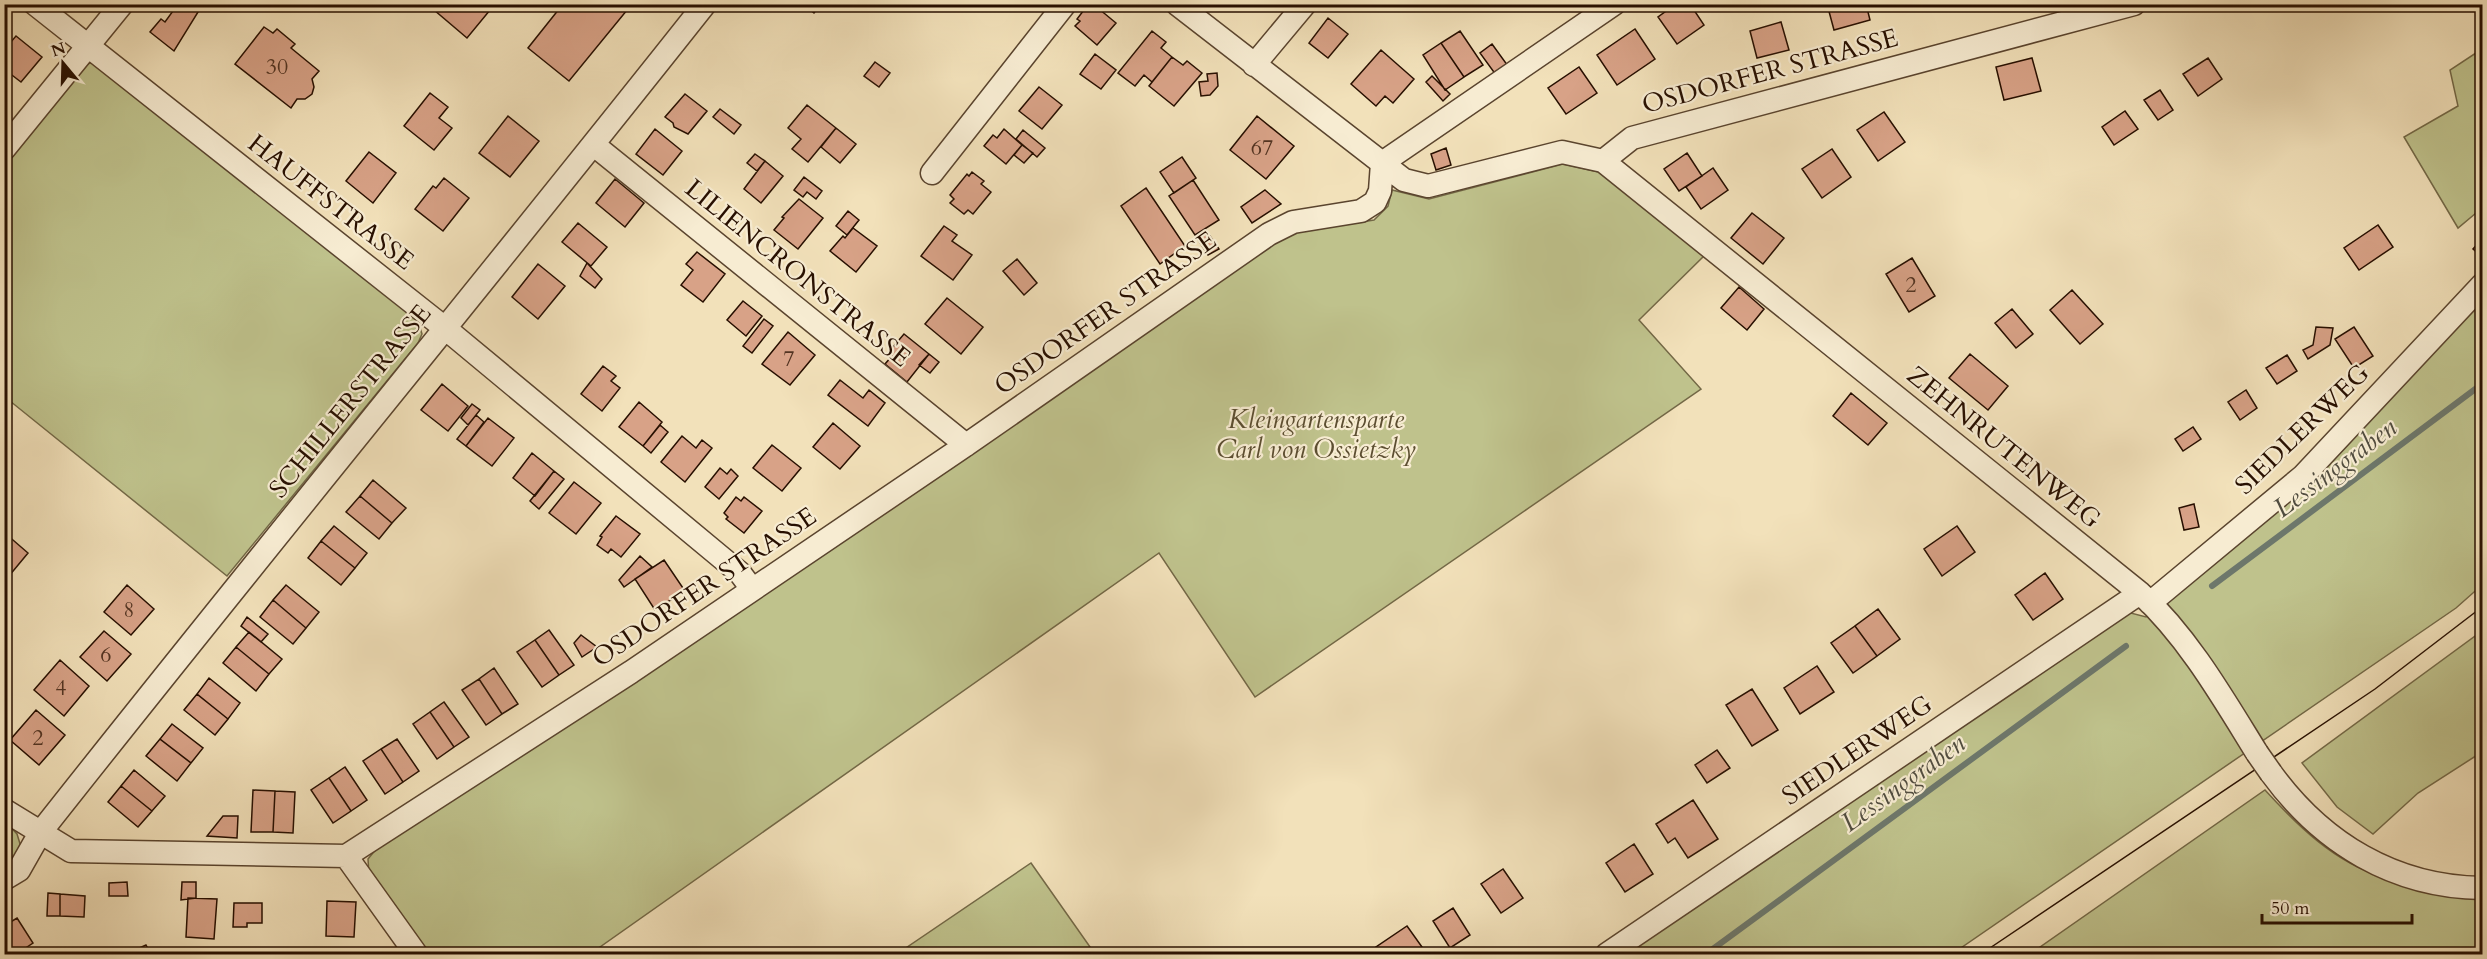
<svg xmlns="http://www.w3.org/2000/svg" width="2487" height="959" viewBox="0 0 2487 959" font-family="Cardo,serif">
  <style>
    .green { fill: #bfc28c; stroke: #736846; stroke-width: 1.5 }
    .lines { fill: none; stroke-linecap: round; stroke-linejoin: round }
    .stream { stroke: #6d776b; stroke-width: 6 }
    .building { fill: #d8a287; stroke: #270f00; stroke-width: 1.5 }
    .minor-casing { stroke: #5a442e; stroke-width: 25 }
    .minor { stroke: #f7ecd2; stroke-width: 22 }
    .tram { stroke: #270f00; stroke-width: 1.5 }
    .minor-bridge-casing { stroke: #5a442e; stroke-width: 25; stroke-linecap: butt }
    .minor-bridge { stroke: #f7ecd2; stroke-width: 22 }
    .labels { text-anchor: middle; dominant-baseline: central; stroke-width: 4.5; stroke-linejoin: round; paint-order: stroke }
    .number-label { font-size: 22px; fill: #533422 }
    .street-label { font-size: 26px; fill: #270f00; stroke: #f7ecd2 }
    .park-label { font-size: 26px; font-style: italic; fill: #5c4e31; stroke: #f7ecd2 }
    .water-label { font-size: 27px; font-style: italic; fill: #504c3f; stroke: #f7ecd2 }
  </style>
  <rect width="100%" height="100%" fill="#f2e1ba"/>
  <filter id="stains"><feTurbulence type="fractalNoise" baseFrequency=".00333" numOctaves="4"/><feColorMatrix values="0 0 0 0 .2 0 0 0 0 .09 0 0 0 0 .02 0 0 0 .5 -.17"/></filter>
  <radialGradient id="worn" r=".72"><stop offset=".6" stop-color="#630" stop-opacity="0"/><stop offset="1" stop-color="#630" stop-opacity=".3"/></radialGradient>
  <path class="green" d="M2482 49V208L2458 228 2404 137 2458 106 2450 70Z
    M94 62 100 65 418 321 422 334 418 343 227 576 5 397 4 167 87 64Z
    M1563 164 1599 172 1706 254 1639 320 1701 389 1255 697 1159 553 590 954H426L369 874 368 859 377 848 1277 242 1297 232 1374 220 1388 206 1392 190 1429 199Z
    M2482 293V585L2456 608 1952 954H1622L2127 612 2146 617 2176 592Z
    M2482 631V752L2418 793 2373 834 2337 807 2302 763Z
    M2265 790C2297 825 2335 863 2383 877 2415 886 2450 891 2482 898V954H2030Z
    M5 821 17 834 21 847 5 874Z
    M1031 863 1095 954H897Z"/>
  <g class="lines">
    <path class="stream" d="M2212 586 2482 384
      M1706 954 2126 646"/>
  </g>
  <path class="building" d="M178 4H203L174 51 150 32 161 19 165 22Z
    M427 4H495L467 38Z
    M563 4H632L569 81 528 48Z
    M803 4H821L814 13Z
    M1093 4 1116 23 1097 45 1075 26 1080 21 1077 19 1087 6 1090 9Z
    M1676 4H1690L1704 25 1677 44 1658 17Z
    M1827 4H1866L1870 20 1834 30Z
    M1328 18 1348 34 1328 58 1309 43Z
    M1781 22 1789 50 1757 58 1750 31Z
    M264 27 273 33 277 29 295 44 291 48 319 71 312 79 314 87 312 94 305 99H297L291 108 235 64Z
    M1635 29 1655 59 1617 85 1597 55Z
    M1152 31 1166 42 1161 48 1172 57 1152 82 1144 75 1135 86 1118 73Z
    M1460 31 1483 65 1464 77 1441 43Z
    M16 36 42 57 21 82 4 69V50Z
    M1441 43 1464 77 1445 90 1423 55Z
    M1492 44 1508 66 1496 75 1480 53Z
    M1381 50 1414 79 1393 103 1385 96 1376 106 1351 84Z
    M1095 54 1116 70 1101 89 1080 74Z
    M1172 57 1183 65 1187 61 1202 73 1174 106 1149 86Z
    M2032 58 2041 91 2004 100 1996 67Z
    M2208 58 2222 79 2198 96 2183 74Z
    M875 62 890 73 879 87 864 76Z
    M1579 67 1597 93 1566 114 1548 88Z
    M1217 73 1218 86 1210 95 1201 96 1199 82 1208 81 1207 74Z
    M1432 76 1450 94 1443 101 1426 82Z
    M1039 87 1062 105 1042 129 1019 111Z
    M2160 90 2173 110 2158 120 2144 100Z
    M430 93 448 107 439 118 452 128 434 150 404 126Z
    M685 94 707 111 688 134 674 127 673 123 665 117Z
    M807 105 836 128 808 162 792 149 801 139 788 128Z
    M720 109 741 125 734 134 713 117Z
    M2125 111 2138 129 2114 145 2102 127Z
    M1884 112 1905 142 1878 161 1857 130Z
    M508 116 539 141 510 177 479 153Z
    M1257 116 1294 146 1266 179 1230 150Z
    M836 128 856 144 840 163 821 147Z
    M655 129 682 151 663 175 636 154Z
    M1004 129 1022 145 1006 164 984 146 993 135 997 138Z
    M1023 130 1045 148 1037 157 1016 139Z
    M1022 145 1033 153 1024 163 1014 155Z
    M1446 148 1451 165 1436 170 1431 154Z
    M1832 149 1851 177 1822 198 1802 169Z
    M369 152 396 173 373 203 346 181Z
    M1687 153 1702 176 1679 191 1664 169Z
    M755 154 765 161 757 171 747 163Z
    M1182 157 1196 178 1174 193 1160 172Z
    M765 161 783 176 761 203 744 189Z
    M1713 168 1728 190 1701 209 1686 187Z
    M972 172 984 181 981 184 991 192 973 214 968 210 964 214 950 203 954 199 950 195 967 174 969 176Z
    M804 177 822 191 816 199 807 192 803 197 794 190Z
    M444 178 469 198 443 231 415 209 433 186 436 188Z
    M615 179 644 203 625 227 596 203Z
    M1193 180 1219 220 1195 235 1169 196Z
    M1146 188 1185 246 1160 264 1121 206Z
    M1265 190 1281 204 1252 223 1241 207Z
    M799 199 823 218 798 249 774 230 784 218 782 217Z
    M848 211 859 220 847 235 836 226Z
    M1752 213 1784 238 1763 264 1731 238Z
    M578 223 607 247 591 266 562 242Z
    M2378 225 2393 247 2359 270 2344 248Z
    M944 226 957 235 952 241 972 255 953 280 921 256Z
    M853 228 877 246 856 272 830 251 843 236 845 238Z
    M1205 229 1219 249 1208 255 1195 235Z
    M2482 239V257L2473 249Z
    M697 252 725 274 703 302 681 285 693 270 686 264Z
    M1912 258 1935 296 1909 312 1886 274Z
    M1017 259 1037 283 1024 295 1003 271Z
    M587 263 602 279 595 288 580 276Z
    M538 264 565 286 538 319 512 297Z
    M1739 287 1764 309 1747 330 1721 308Z
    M2072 290 2103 324 2080 344 2050 310Z
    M947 298 983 327 961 354 925 324Z
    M743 301 762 316 746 336 727 320Z
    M2012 309 2033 334 2016 348 1995 323Z
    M764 319 773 326 752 353 743 346Z
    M2316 327 2333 328 2330 345 2308 359 2303 350 2313 345Z
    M2354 327 2373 356 2354 368 2335 339Z
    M788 332 815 355 790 385 762 364Z
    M904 334 929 354 907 382 885 364 892 356 888 353Z
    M929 354 939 362 930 373 919 365Z
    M1970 354 2008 386 1988 410 1949 378Z
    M2287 355 2297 371 2277 384 2266 368Z
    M603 366 616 376 611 381 620 388 602 411 581 394Z
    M840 380 863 398 869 390 885 403 868 426 828 395Z
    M442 384 468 406 448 431 421 410Z
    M2246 390 2257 408 2240 420 2228 402Z
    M1851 393 1887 423 1868 445 1833 416Z
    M639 402 662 422 643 446 619 427Z
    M472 404 480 410 468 425 461 418Z
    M476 415 484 422 466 446 457 439Z
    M488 418 514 438 492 466 466 446Z
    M833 423 860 446 840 469 813 447Z
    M660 425 668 432 651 453 643 446Z
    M2193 427 2201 439 2183 451 2175 439Z
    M682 436 696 448 702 440 712 448 685 482 661 462Z
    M772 445 801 468 782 491 753 468Z
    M532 453 554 471 535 496 513 478Z
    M720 468 727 474 731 469 738 476 719 499 705 487Z
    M554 471 564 479 539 509 530 501Z
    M373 480 406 508 392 523 360 496Z
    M574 482 601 503 576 534 549 513Z
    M360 496 392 523 379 539 346 512Z
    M736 497 741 501 744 497 762 511 744 533 726 519 728 517 724 513Z
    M2194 504 2199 527 2184 530 2179 508Z
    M616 516 640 534 621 557 611 549 608 553 597 545 602 537 600 536Z
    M334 526 367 553 355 568 321 541Z
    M1957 526 1975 552 1942 576 1924 549Z
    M6 534 28 553 9 576 4 572Z
    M321 541 355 568 341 585 308 558Z
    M640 556 652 567 624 587 619 580Z
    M664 560 685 591 655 610 635 579Z
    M2045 573 2063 599 2033 620 2015 595Z
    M127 585 154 609 131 635 104 612Z
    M286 585 319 612 306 628 273 600Z
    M273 600 306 628 293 644 260 617Z
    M1878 609 1900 639 1877 656 1855 626Z
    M247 617 268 634 261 642 241 626Z
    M1855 626 1877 656 1853 673 1831 643Z
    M549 630 574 665 559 675 535 640Z
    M104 631 131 654 107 681 80 657Z
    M249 632 282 659 269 674 236 647Z
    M581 635 597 647 582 657 574 643Z
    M535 640 559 675 542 687 517 652Z
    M236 647 269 674 256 691 223 663Z
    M60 660 89 686 64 716 34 690Z
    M1817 666 1834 692 1800 714 1784 688Z
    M494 668 518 704 502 714 479 679Z
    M209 678 240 703 228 719 197 694Z
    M479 679 502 714 486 725 462 690Z
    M1752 689 1778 730 1752 746 1726 705Z
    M197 694 228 719 215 735 184 710Z
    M444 702 469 737 454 747 430 712Z
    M36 710 65 735 39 765 10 740Z
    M430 712 454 747 437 759 413 724Z
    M172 724 203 748 191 763 160 739Z
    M160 739 191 763 177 781 146 756Z
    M397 739 419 771 403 782 381 749Z
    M381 749 403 782 385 794 363 761Z
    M1717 750 1730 768 1707 783 1695 765Z
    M345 767 367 800 351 811 329 778Z
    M134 770 165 796 152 811 121 786Z
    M329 778 351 811 333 823 311 790Z
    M121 786 152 811 138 827 108 802Z
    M253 790 275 791 273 832H251Z
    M275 791 295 792 293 833 273 832Z
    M1693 800 1718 839 1688 858 1675 838 1668 843 1656 824Z
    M223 816H238L237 838 207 836Z
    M1634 844 1653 874 1625 892 1606 863Z
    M1503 869 1523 898 1501 913 1481 884Z
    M127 882 128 896H109V883Z
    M182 882H196V898L181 900Z
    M48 893 60 894V916H47Z
    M60 894 85 896 84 917 60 916Z
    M188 898 217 899 214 939 186 937Z
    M327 901 356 902 354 937 326 936Z
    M234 903H262V923H247V927H233Z
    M1453 908 1470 935 1450 948 1433 921Z
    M17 918 33 943 18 953 19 954H4V926Z
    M1407 926 1427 954H1381L1376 947Z
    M146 945 151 954H126Z
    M97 948 100 954 111 948 114 954H86Z"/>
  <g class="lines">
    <defs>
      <path id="minor" d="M35 4 446 329 740 573 752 589
        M1177 4 1404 180 1428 186 1562 152 1603 161 2140 593C2188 637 2223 698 2257 753
        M1254 65 1305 4
        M594 145 966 445
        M4 149 122 4
        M1603 161 1632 138 2134 4
        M1382 163 1614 4
        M932 173 1065 4
        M2150 603 2303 476 2482 285
        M2271 773C2322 843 2394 887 2482 888
        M4 810 71 851 346 856 631 672 966 445 1269 234 1293 222 1361 211 1375 202 1380 191 1382 163
        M346 856 416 954
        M4 879 19 870 40 833C259 555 485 282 705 4
        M1607 954 2140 593"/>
    </defs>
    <use href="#minor" class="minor-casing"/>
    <use href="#minor" class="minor"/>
    <path class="tram" d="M1981 954 2375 689 2482 607"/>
    <defs>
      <path id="minor-bridge" d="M2257 753 2271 773"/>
    </defs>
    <use href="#minor-bridge" class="minor-bridge-casing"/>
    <use href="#minor-bridge" class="minor-bridge"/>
  </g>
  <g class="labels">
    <g class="number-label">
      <text x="277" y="67">30</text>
      <text x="1262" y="148">67</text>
      <text x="1911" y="285">2</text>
      <text x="789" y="359">7</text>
      <text x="129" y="610">8</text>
      <text x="106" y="655">6</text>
      <text x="61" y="688">4</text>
      <text x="38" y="738">2</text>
    </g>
    <g class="street-label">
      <text transform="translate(1770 71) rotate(-15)">OSDORFER STRASSE</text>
      <text transform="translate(331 202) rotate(38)">HAUFFSTRASSE</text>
      <text transform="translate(798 273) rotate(39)">LILIENCRONSTRASSE</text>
      <text transform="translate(1105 313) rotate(-35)">OSDORFER STRASSE</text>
      <text transform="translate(350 401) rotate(-51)">SCHILLERSTRASSE</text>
      <text transform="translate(2302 429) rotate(-44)">SIEDLERWEG</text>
      <text transform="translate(2004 447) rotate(39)">ZEHNRUTENWEG</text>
      <text transform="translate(704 587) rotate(-34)">OSDORFER STRASSE</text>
      <text transform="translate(1857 750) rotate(-34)">SIEDLERWEG</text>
    </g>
    <g class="park-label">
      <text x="1316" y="419">Kleingartensparte<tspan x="1316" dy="30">Carl von Ossietzky</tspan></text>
    </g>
    <g class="water-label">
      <text transform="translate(2335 468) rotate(-37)">Lessinggraben</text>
      <text transform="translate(1903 783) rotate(-36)">Lessinggraben</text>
    </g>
  </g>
  <rect width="2487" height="959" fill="none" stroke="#f2e1ba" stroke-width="24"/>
  <rect x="6" y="6" width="2475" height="947" fill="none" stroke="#270f00" stroke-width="3"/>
  <rect x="12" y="12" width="2463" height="935" fill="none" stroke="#270f00" stroke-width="1.5"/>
  <g transform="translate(63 63) rotate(341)" stroke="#f7ecd2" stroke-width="4.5" paint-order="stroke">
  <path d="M0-4.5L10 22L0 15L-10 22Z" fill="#270f00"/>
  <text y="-9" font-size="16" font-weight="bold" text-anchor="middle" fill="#270f00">N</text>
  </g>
  <path d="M2262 914v9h150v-9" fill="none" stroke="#270f00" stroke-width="3"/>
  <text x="2271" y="914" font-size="18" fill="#270f00" stroke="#f7ecd2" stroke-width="4.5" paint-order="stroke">50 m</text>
  <rect width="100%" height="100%" filter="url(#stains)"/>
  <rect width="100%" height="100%" fill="url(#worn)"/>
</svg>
